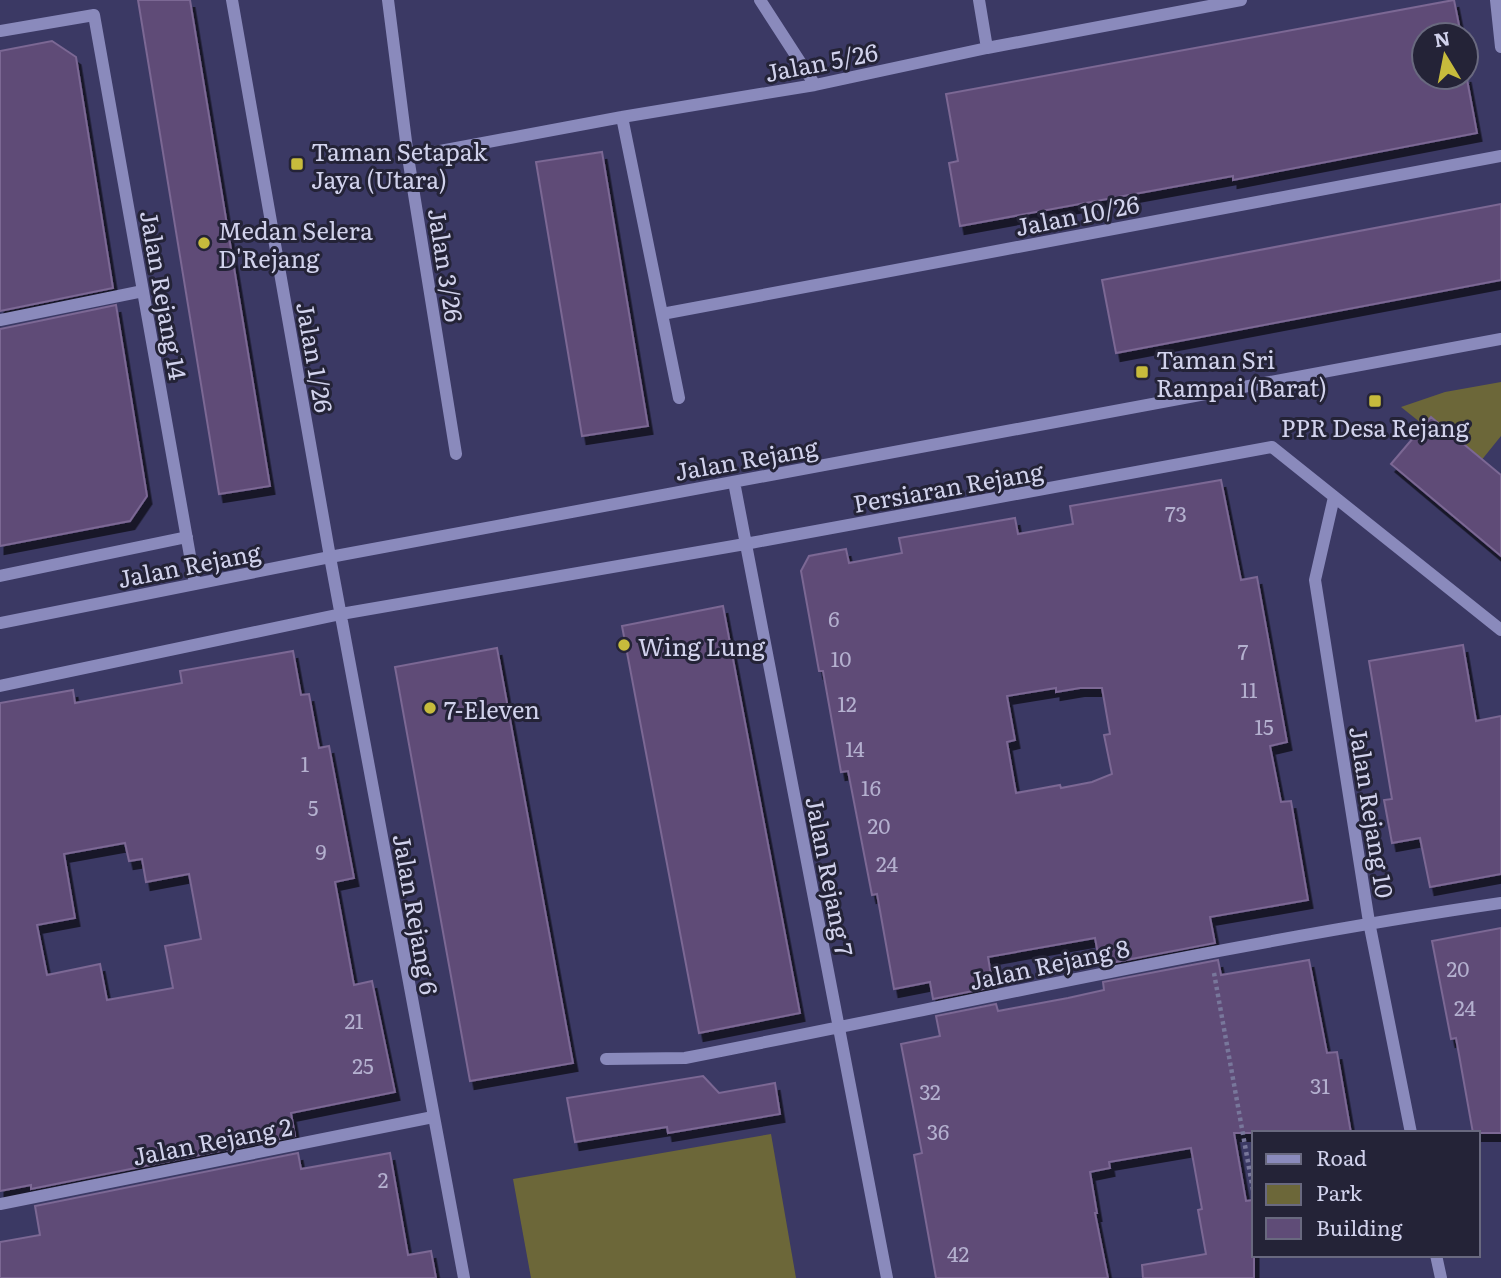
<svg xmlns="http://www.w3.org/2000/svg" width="1501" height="1278" viewBox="0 0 1501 1278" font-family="Literata,serif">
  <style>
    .green { fill: #6c6739 }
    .building { fill: #5f4c77; stroke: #7b6794; stroke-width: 2; fill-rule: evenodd; filter: url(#shadow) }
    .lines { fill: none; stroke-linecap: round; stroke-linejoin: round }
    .path { stroke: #78779b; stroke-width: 4.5; stroke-dasharray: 3.5 3.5; stroke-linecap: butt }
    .minor { stroke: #8a8abc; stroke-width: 12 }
    .poi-dot { fill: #c7bb3c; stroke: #242337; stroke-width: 2.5 }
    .labels { text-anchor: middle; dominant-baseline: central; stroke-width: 6; stroke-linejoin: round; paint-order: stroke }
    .number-label { font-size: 21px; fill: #b4b0cf }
    .street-label { font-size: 24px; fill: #d1d2ec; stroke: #242337 }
    .poi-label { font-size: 24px; fill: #d1d2ec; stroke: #242337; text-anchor: start }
  </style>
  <defs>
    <filter id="shadow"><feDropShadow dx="4.5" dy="8" stdDeviation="0" flood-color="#0009"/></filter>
  </defs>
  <rect width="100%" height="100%" fill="#3b3964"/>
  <path class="green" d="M1501 382V436L1476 467 1401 407 1445 392Z
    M771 1134 796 1278H531L513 1179Z"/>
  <path class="building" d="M138 0H190L270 486 219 494Z
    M1454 0 1461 35H1424V77H1466V74L1477 133 1233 180V176L960 226 949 163 958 161 946 94Z
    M52 41 76 57 113 288 0 311V51Z
    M602 152 648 426 582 436 536 162Z
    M1501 204V280L1116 353 1102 280Z
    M116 305 147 496 130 521 0 546V329Z
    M1431 417 1501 475V556L1391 464Z
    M1221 480 1241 580 1257 577 1287 742 1270 746 1281 802 1291 801 1308 900 1210 917 1215 943 1100 965 1095 938 988 957 993 987 933 999 930 982 894 989 877 894 872 895 848 771 841 772 823 671H819L801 571 809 556 846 549 849 563 902 553 899 538 1015 518 1018 534 1073 524 1070 506ZM1056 688V692L1080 688H1102L1110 734 1104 735 1112 774 1092 782 1061 788 1060 785 1016 793 1007 742 1015 740 1007 696Z
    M723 606 800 1013 699 1033 622 626Z
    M1463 645 1476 721 1501 716V874L1430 887 1420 838 1392 843 1384 800 1392 799 1369 661Z
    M497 648 573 1063 470 1081 395 667Z
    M293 651 301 695 309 694 319 748 329 746 354 878 335 882 354 985 372 981 395 1092 291 1113 295 1136 31 1189V1185L0 1191V703L73 690 75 703 182 683 180 671ZM125 843 129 861 142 859 146 882 189 874 201 939 165 946 173 988 107 1000 100 964 47 975 37 925 75 918 64 854Z
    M1501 928V1133H1473L1456 1038 1451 1039 1432 941Z
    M1218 960 1221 975 1309 960 1327 1053 1337 1052 1351 1133H1234L1246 1201 1254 1200V1278H1143L1142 1265 1206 1254 1198 1210 1202 1209 1191 1148 1109 1162 1110 1168 1090 1172 1097 1213H1095L1108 1278H936L914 1155 922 1153 901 1044 940 1036 936 1016 996 1004 998 1011 1068 998 1104 990 1103 982Z
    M703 1076 719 1093 775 1083 780 1114 668 1133 667 1127 575 1142 567 1098Z
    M298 1153 301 1169 390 1153 408 1255 431 1251 436 1278H0V1242L40 1235 35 1206Z"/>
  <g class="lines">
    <path class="path" d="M1214 973 1253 1190"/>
    <path class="minor" d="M232 0 330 557 464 1278
      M388 0 408 157 456 454
      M760 0 815 85
      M979 0 987 48
      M1496 0 1501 47
      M0 31 94 15 195 584
      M622 117 679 398
      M408 157 622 117 815 85 987 48 1241 0
      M662 314 1501 156
      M0 320 143 291
      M734 482 887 1278
      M1334 497 1315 580 1369 922 1411 1133
      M0 576 187 537
      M0 623 330 557 1501 339
      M0 686 341 614 745 544 1272 447 1501 630
      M606 1059 685 1058C957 1005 1227 943 1501 903
      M0 1204 433 1117
      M1436 1255 1441 1278"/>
  </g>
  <g class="poi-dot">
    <rect x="290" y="157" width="14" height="14" rx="3.5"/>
    <circle cx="204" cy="243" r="7"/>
    <rect x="1135" y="365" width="14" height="14" rx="3.5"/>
    <rect x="1368" y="394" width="14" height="14" rx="3.5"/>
    <circle cx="624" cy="645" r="7"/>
    <circle cx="430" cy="708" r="7"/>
  </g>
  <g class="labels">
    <g class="number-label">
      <text x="1176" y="512">73</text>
      <text x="834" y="617">6</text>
      <text x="1243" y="650">7</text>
      <text x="841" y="657">10</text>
      <text x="1249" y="688">11</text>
      <text x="847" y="702">12</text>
      <text x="1264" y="725">15</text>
      <text x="855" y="747">14</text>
      <text x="305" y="762">1</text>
      <text x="871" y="786">16</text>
      <text x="313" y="806">5</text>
      <text x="879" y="824">20</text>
      <text x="321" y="850">9</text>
      <text x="887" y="862">24</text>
      <text x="1458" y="967">20</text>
      <text x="1465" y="1006">24</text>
      <text x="354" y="1019">21</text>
      <text x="363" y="1064">25</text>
      <text x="1320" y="1084">31</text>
      <text x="930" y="1090">32</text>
      <text x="938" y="1130">36</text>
      <text x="383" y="1178">2</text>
      <text x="958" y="1252">42</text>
    </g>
    <g class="street-label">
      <text transform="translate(821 61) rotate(-11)">Jalan 5/26</text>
      <text transform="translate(1077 214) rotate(-11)">Jalan 10/26</text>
      <text transform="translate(447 265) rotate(81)">Jalan 3/26</text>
      <text transform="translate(165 295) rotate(80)">Jalan Rejang 14</text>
      <text transform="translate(316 357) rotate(80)">Jalan 1/26</text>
      <text transform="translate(746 458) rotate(-10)">Jalan Rejang</text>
      <text transform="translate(948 486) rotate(-10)">Persiaran Rejang</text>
      <text transform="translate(189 564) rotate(-11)">Jalan Rejang</text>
      <text transform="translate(1373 812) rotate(81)">Jalan Rejang 10</text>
      <text transform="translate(831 876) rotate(79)">Jalan Rejang 7</text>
      <text transform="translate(417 914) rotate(80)">Jalan Rejang 6</text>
      <text transform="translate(1049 963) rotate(-12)">Jalan Rejang 8</text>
      <text transform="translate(212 1140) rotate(-11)">Jalan Rejang 2</text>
    </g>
    <g class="poi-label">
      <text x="311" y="150">Taman Setapak<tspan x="311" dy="28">Jaya (Utara)</tspan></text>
      <text x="218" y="229">Medan Selera<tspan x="218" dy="28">D'Rejang</tspan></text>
      <text x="1156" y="358">Taman Sri<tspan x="1156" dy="28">Rampai (Barat)</tspan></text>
      <text x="1375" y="426" text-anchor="middle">PPR Desa Rejang</text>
      <text x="638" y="645">Wing Lung</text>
      <text x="444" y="708">7-Eleven</text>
    </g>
  </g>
  <rect x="1252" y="1131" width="228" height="126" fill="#242337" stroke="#69697f" stroke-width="2"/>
  <rect x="1266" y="1154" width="35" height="10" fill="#8a8abc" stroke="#69697f" stroke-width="2"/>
  <text x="1316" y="1166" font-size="21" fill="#d1d2ec">Road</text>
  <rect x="1266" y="1184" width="35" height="21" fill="#6c6739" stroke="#69697f" stroke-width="2"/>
  <text x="1316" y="1201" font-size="21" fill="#d1d2ec">Park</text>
  <rect x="1266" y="1218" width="35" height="21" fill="#5f4c77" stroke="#69697f" stroke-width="2"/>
  <text x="1316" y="1236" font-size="21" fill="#d1d2ec">Building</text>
  <g transform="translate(1445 56) rotate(350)"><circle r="33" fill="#242337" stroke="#69697f" stroke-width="2"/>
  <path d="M0-5L12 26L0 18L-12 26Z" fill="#c7bb3c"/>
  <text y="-10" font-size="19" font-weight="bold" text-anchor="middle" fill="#d1d2ec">N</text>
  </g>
</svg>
